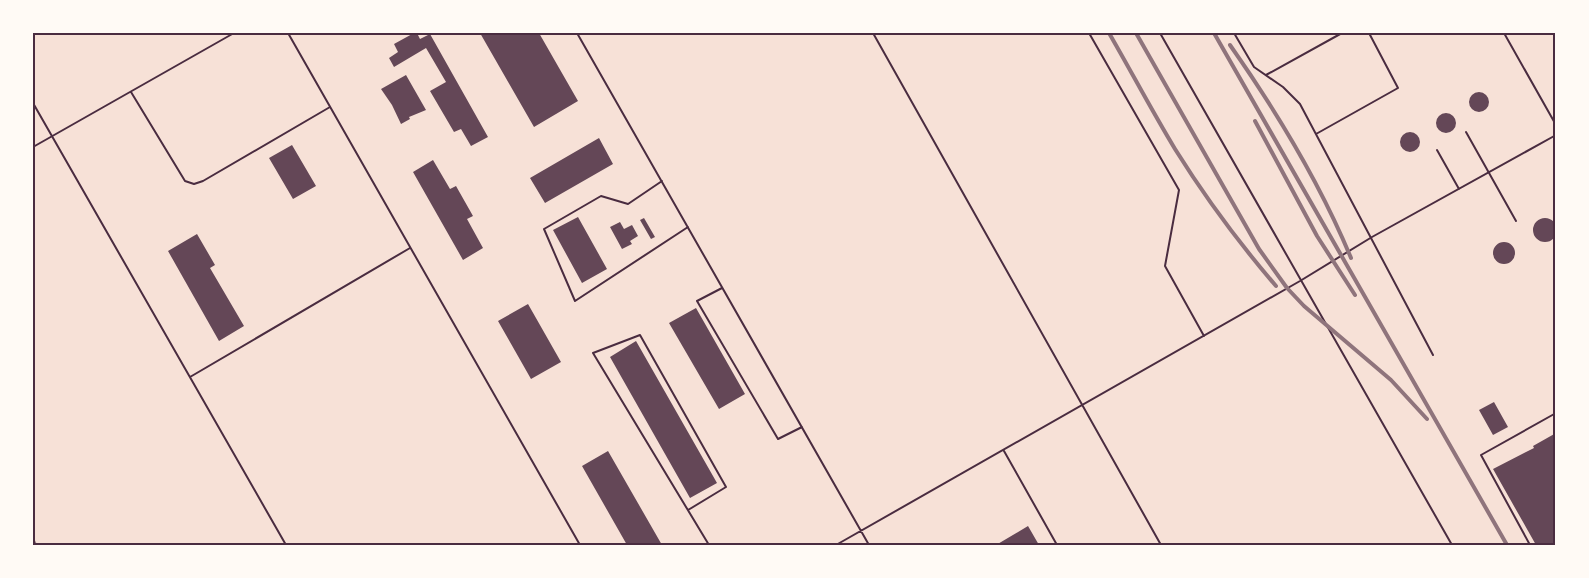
<svg xmlns="http://www.w3.org/2000/svg" width="1589" height="578" viewBox="0 0 1589 578" font-family="Signika,sans-serif">
  <style>
    .building { fill: #644757 }
    .lines { fill: none; stroke-linecap: round; stroke-linejoin: round }
    .service { stroke: #4a2c40; stroke-width: 2 }
    .rail { stroke: #8f747c; stroke-width: 4 }
    .neatline { fill: none; stroke: #4a2c40; stroke-width: 2 }
  </style>
  <rect width="100%" height="100%" fill="#f7e1d7"/>
  <path class="building" d="M414 33H417L420 39 430 34 488 137 471 146 461 129 454 132 430 91 446 82 426 48 394 67 389 58 398 52 394 44Z
    M480 33H539L578 101 534 127Z
    M406 75 426 110 409 117 410 119 401 124 392 105 381 89Z
    M1469 102a10 10 0 1 1 20 0a10 10 0 1 1-20 0Z
    M1436 123a10 10 0 1 1 20 0a10 10 0 1 1-20 0Z
    M1400 142a10 10 0 1 1 20 0a10 10 0 1 1-20 0Z
    M599 138 613 164 545 203 530 178Z
    M292 145 316 186 293 199 269 158Z
    M433 160 450 189 456 186 473 216 467 219 483 248 463 260 413 172Z
    M578 217 607 269 582 283 553 230Z
    M644 218 655 237 651 239 640 220Z
    M1533 230a12 12 0 1 1 24 0a12 12 0 1 1-24 0Z
    M620 222 624 229 632 225 638 236 630 241 632 244 622 249 610 227Z
    M197 234 215 265 210 268 244 326 219 341 168 251Z
    M1493 253a11 11 0 1 1 22 0a11 11 0 1 1-22 0Z
    M528 304 561 362 531 379 498 321Z
    M696 308 745 394 719 409 669 323Z
    M636 341 717 483 690 498 610 357Z
    M1494 402 1508 427 1493 435 1479 410Z
    M1556 433V545H1536L1493 469 1534 448 1533 446Z
    M608 451 662 545H627L582 466Z
    M1028 526 1039 545H996Z"/>
  <g class="lines">
    <path class="service" d="M288 33 580 545
      M577 33 869 545
      M873 33 1161 545
      M1089 33 1179 190 1165 266 1204 336
      M1160 33 1452 545
      M1234 33 1254 67 1283 87 1300 104 1433 355
      M1504 33 1556 125
      M1266 75 1342 33
      M131 92 185 181 194 184 203 181 330 107
      M33 103 286 545
      M1466 132 1516 221
      M1316 134 1398 88 1369 33
      M33 147 234 33
      M1437 150 1459 189
      M662 181 628 204 601 196 544 229 575 301 688 227
      M722 288 697 301 778 439 802 427
      M190 377 410 248
      M1004 451 1057 545
      M688 510 726 487 640 335 593 353 709 545
      M836 545 1300 281 1372 237 1556 135
      M1530 545 1481 455 1556 413"/>
    <path class="rail" d="M1109 33C1131 71 1152 111 1175 149 1205 197 1239 243 1276 286
      M1136 33 1259 249 1287 288 1304 306 1391 380 1427 419
      M1214 33 1507 545
      M1230 45C1277 112 1320 183 1351 258
      M1255 121 1317 236 1355 295
      M33 541 35 545"/>
  </g>
  <rect width="1589" height="578" fill="none" stroke="#fffaf5" stroke-width="69"/>
  <rect x="34" y="34" width="1520" height="510" class="neatline"/>
</svg>
